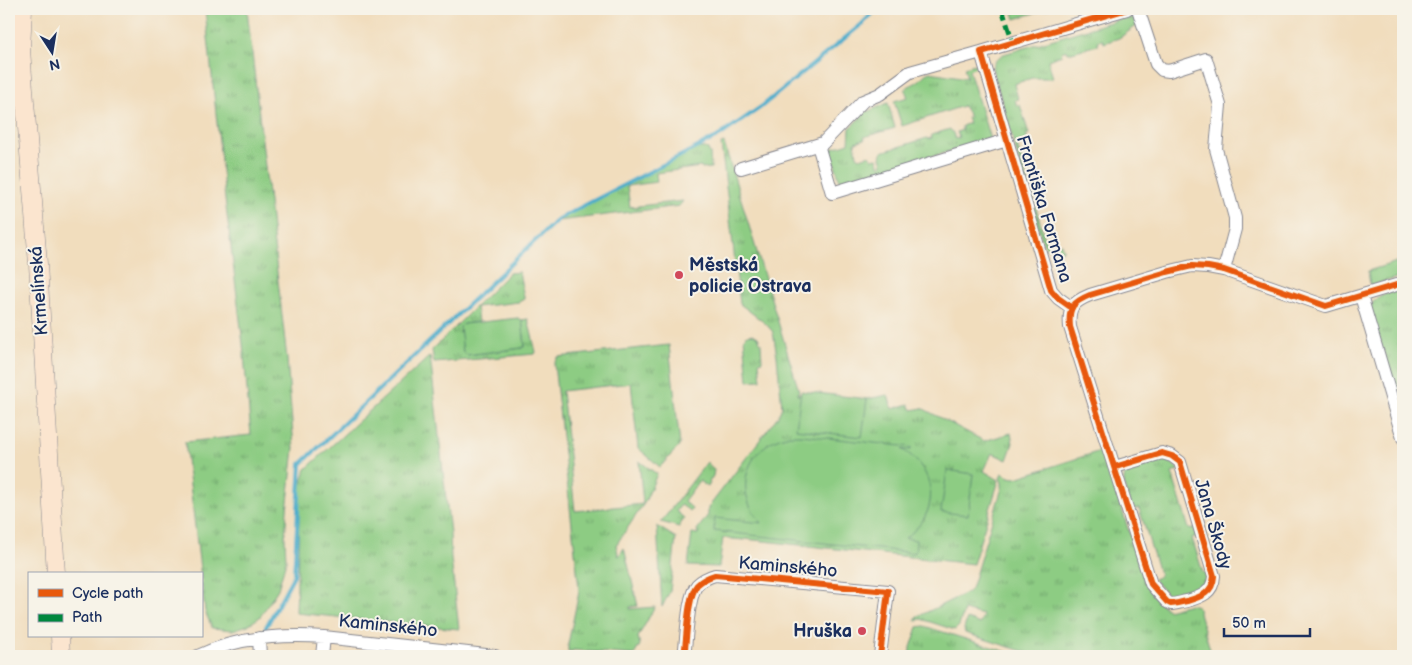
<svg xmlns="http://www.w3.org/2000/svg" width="1412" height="665" viewBox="0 0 1412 665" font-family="'Balsamiq Sans',sans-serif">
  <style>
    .grass { fill: url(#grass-tufts); stroke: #547e70 }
    .pitch { fill: #8dcc83; stroke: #547e70 }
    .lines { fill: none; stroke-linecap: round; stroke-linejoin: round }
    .stream { stroke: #4caccb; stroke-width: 4 }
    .minor-casing { stroke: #86868e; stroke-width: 14 }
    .secondary-casing { stroke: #86868e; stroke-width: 19 }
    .minor { stroke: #fff; stroke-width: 12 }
    .secondary { stroke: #fbe5cf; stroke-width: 18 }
    .quiet { stroke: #00873e; stroke-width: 5; stroke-dasharray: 10 5; stroke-linecap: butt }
    .cycleway-casing { stroke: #f7f3e8; stroke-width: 9 }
    .cycleway { stroke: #e8590c; stroke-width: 6 }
    .poi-dot { fill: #d1495b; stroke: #f7f3e8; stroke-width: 2 }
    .labels { text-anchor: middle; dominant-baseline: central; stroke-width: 4; stroke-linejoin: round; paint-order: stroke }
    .street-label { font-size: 18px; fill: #1b2f5e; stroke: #f7f3e8 }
    .poi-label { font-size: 18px; font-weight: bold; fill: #1b2f5e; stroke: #f7f3e8; text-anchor: start }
  </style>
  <defs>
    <pattern id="grass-tufts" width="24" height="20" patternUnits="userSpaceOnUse" patternTransform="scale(1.25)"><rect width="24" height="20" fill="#8dcc83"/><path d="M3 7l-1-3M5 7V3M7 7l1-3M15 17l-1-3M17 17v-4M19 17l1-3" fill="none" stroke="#72a66e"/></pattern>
  </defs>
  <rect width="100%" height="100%" fill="#f7f3e8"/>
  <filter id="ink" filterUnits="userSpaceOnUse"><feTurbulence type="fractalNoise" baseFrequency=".02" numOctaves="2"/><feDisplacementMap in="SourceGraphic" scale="10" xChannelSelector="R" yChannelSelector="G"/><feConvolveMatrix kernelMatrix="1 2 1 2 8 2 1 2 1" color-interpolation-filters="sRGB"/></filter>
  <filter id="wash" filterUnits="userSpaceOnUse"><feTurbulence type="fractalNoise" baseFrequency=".0096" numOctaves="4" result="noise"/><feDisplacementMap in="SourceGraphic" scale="20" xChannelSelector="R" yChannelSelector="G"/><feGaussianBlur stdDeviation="1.12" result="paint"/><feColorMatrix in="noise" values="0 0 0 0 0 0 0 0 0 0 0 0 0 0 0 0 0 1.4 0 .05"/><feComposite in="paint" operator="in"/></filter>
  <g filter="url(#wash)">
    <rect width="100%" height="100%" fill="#f1ddbd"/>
    <path class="grass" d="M205 9H247L287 359 294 448 287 511 285 538 286 561 278 589 260 617 248 625 233 630 212 628 205 611 185 442 251 435 243 344 225 199Z
      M1012 9H1048L1015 19Z
      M1127 17 1134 18 1138 25 1119 38 1104 43 1103 40 1097 41 1098 45 1068 53 1067 50 1061 52 1062 55 1048 60 1053 78H1032L1014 84 1018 99 1015 100 1017 106 1020 105 1029 134 1026 135 1028 141 1017 145 1046 242 1054 245 1061 243 1063 250C1055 252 1049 251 1043 244L992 68C994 62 998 57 1004 54Z
      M975 64 976 67 969 70 990 139 841 184 830 149 849 143 850 128 864 113 888 103 895 128 864 137 865 139 855 142 857 156 860 158 869 155 872 159 877 158 880 166 883 164 881 157 882 152 927 138 928 139 932 138 931 135 950 129 953 133 955 139 959 138 957 132 962 130V126L969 123 967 118 970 117 963 106 902 126 894 101 908 97C902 86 909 87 917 82 922 79 923 74 930 72L967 78 964 67Z
      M724 143 799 391 797 396 801 392 867 399 888 395 892 409 909 404 912 410 922 408 984 441 1011 433 1013 443 1007 460 992 453 984 471 999 480 973 564 745 539 744 540 723 538 719 567 688 566 692 533 698 534 697 530 708 515V508L778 416 782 407 777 356 773 332 766 324 740 304 721 144Z
      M698 148H705L708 149 710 154 711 168 702 169 701 167 656 173 657 182 627 186 630 207 683 201 679 206 558 221 560 219Z
      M1403 260V276L1373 285H1370L1368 271Z
      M519 272 524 297V299L519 302 476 307 478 322 463 324V352L467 355 522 348 525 345 522 320 528 319 536 352 535 354 434 363 432 350 509 273Z
      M1403 289V420L1370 309C1374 294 1391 293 1403 289Z
      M753 334 758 337 761 344 762 361 759 362 761 380 748 381 744 338 747 335Z
      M669 345 680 445 660 467 638 448 631 383 562 391 575 511 643 504 639 461 657 474 645 502 616 545 618 553 617 555 619 556 624 548 638 606 630 607V609L655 607 638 637 640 645 634 655 573 650V651H568V644L578 597 579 588 554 364 558 357Z
      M430 356 450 533 451 558 459 629 296 613 300 488 306 469Z
      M1101 443 1146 586 1167 610 1190 604 1197 606 1212 656H1038L965 633 964 629 967 619 980 624 983 615 964 610 959 626 955 630 921 619 915 621 917 617 968 592 971 589 1002 488V483L1000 478 1002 473 1009 477 1016 478 1097 452 1099 448 1098 444Z
      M1161 458 1168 459 1179 470 1172 473 1189 529 1197 527 1199 535 1192 538 1203 573 1210 571V582L1197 593 1171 599 1153 579 1160 576 1139 508 1132 510C1129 501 1125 492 1124 483 1122 465 1148 462 1161 458Z
      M707 462 714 470 713 476 709 482 710 483 708 487 699 481 684 501 692 508 690 511 681 505 676 511 684 518 679 527 661 522Z
      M657 526 676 538 670 591 662 607Z
      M924 626 1020 656H908L918 627Z"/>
    <path class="pitch" d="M518 318 522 320 525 346 522 348 467 355 463 352 460 327 463 324Z
      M801 391 867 399 862 437 796 429Z
      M790 435H802L911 447V450L902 449C938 472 941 513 905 538L916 540 915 553 714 531 715 518 762 523C757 516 750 509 748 500 741 479 750 456 768 444 775 439 782 437 790 435Z
      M947 470 973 474 968 515 941 512Z"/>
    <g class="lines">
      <path class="stream" d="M265 634 266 627 294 575 301 464 558 219 719 136 761 107 862 24 877 9"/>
    </g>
  </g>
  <g filter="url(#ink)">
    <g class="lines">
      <defs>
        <path id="minor" d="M1138 9 1156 64 1162 70 1169 71 1206 59 1220 105 1216 149 1235 218V229L1224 270
          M818 145 832 193 1007 140
          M741 168 823 143 863 101 880 94 910 72 981 52
          M1361 296 1403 438
          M1072 308 1058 298 1051 290 981 52 1127 9
          M1115 467 1162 453 1172 456 1180 462 1214 576C1213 593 1201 597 1187 601 1181 602 1176 604 1171 604L1167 602 1151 584 1070 327C1068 307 1073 302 1090 295L1167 272 1192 266 1208 267 1224 270 1326 306 1403 283
          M259 638 260 656
          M198 656C237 637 281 634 324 637L495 656
          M322 656 324 637
          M684 656C687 639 687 597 697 585 702 580 708 577 715 575L888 591 880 656"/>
        <path id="secondary" d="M23 9 21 49 23 77 38 264 56 574
          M60 636 61 656"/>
      </defs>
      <use href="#minor" class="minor-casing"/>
      <use href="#secondary" class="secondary-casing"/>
      <use href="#minor" class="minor"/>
      <use href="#secondary" class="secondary"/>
      <path class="quiet" d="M1002 9 1013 42"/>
      <defs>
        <path id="cycleway" d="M1072 308 1058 298 1051 290 981 52 1127 9
          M1115 467 1162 453 1172 456 1180 462 1214 576C1213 593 1201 597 1187 601 1181 602 1176 604 1171 604L1167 602 1151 584 1070 327C1068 307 1073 302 1090 295L1167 272 1192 266 1208 267 1224 270 1326 306 1403 283
          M684 656C687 639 687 597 697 585 702 580 708 577 715 575L888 591 880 656"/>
      </defs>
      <use href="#cycleway" class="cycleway-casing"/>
      <use href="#cycleway" class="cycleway"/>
    </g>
  </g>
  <g class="poi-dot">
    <circle cx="679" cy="275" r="5"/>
    <circle cx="862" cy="631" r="5"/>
  </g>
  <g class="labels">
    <g class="street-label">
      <text transform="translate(1044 209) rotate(73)">Františka Formana</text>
      <text transform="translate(39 291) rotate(-94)">Krmelínská</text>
      <text transform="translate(1213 524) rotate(74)">Jana Škody</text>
      <text transform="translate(788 567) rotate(5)">Kaminského</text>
      <text transform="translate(388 626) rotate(6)">Kaminského</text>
    </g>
    <g class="poi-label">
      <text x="689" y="265">Městská<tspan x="689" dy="21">policie Ostrava</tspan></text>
      <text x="852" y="631" text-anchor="end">Hruška</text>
    </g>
  </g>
  <rect width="1412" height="665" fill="none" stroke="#f7f3e8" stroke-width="30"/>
  <rect x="28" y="572" width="175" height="65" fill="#f7f3e8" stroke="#9fa5b1"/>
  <rect x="38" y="589" width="25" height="8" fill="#e8590c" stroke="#9fa5b1"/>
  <text x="72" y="598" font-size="15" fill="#1b2f5e">Cycle path</text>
  <rect x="38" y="614" width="25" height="8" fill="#00873e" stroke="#9fa5b1"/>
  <text x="72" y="622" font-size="15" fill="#1b2f5e">Path</text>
  <g transform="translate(52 52) rotate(168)" stroke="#f7f3e8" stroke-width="4" paint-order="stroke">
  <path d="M0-4L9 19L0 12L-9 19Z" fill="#1b2f5e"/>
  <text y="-8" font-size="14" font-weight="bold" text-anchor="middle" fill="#1b2f5e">N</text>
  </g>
  <path d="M1224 628v8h86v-8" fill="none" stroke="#1b2f5e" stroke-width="2.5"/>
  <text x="1232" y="628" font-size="15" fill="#1b2f5e" stroke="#f7f3e8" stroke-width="4" paint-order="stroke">50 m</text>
</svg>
